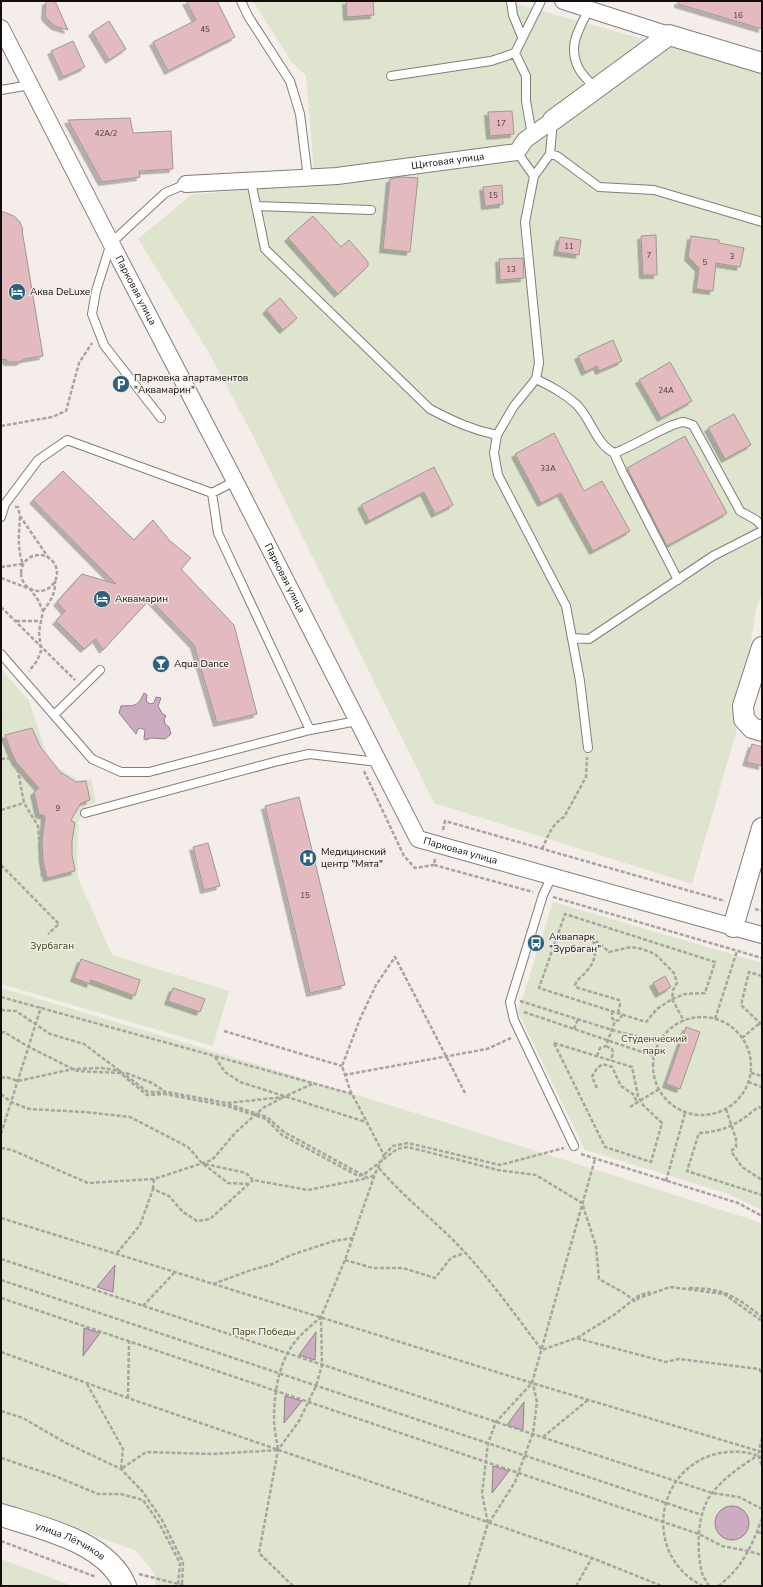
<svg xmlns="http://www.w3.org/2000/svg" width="763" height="1587" viewBox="0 0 763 1587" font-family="'Nunito Sans',sans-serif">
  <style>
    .green { fill: #dee4ce }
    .water { fill: #ccacc1; stroke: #947d8b }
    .building { fill: #e3babd; stroke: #9f9798; filter: url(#shadow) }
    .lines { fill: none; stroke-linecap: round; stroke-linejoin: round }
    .service-casing { stroke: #837d7a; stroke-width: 10 }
    .minor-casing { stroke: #837d7a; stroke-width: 18 }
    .tertiary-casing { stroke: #837d7a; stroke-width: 22 }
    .secondary-casing { stroke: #837d7a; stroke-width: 24 }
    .path { stroke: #a9a4a1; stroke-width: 2.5; stroke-dasharray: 4 2; stroke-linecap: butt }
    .service { stroke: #fff; stroke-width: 8 }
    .minor { stroke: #fff; stroke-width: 16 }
    .tertiary { stroke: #fff; stroke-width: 20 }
    .secondary { stroke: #fff; stroke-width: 22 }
    .labels { text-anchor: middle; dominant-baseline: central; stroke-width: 3; stroke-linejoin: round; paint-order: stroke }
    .number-label { font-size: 8px; fill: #463939 }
    .street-label { font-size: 10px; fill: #110e0d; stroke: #f4ede9 }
    .poi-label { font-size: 10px; fill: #110e0d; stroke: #f4ede9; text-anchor: start }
    .park-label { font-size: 10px; fill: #3c460f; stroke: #f4ede9 }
  </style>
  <defs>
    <filter id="shadow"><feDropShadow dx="-3.5" dy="3.5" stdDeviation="0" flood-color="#0004"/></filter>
  </defs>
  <rect width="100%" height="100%" fill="#f4ede9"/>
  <path class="green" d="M253 1H505L762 72V593L756 609 736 733 692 884 434 803 251 432 208 351 138 239 191 195 315 183 306 75 292 63Z
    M1 669 29 701 46 752 60 769 79 780 91 779 96 803 86 806 77 824 79 825 77 848 78 878 112 955 229 991 213 1046 1 984Z
    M553 902 762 963V1210L726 1193 585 1150 518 1012Z
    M1 988C256 1063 509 1141 762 1223V1586H155V1574L135 1550 1 1503Z
    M1 1559 73 1586H1Z"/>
  <path class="water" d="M144 693 147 695 146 701 150 704 154 703 156 697 161 698 158 706 162 713 166 716 164 719 165 724 169 727 171 734 165 739 151 738 146 740 144 739 145 730 141 728 138 729 136 734 119 713 121 706C135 705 137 708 144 693Z
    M115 1265 113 1292 97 1287Z
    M84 1328 100 1333 83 1356Z
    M316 1332 315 1360 299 1355Z
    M285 1396 302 1401 284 1423Z
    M524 1402 523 1430 507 1425Z
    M493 1466 509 1471 492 1493Z
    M715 1523a17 17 0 1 1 34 0a17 17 0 1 1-34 0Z"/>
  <path class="building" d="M46 1H55L68 30 55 26 49 21 45 16Z
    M186 1H217L235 37 168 71 153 42 196 20Z
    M346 1H373L374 15 347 17Z
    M678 1H762V29L678 4Z
    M109 21 126 49 109 60 92 32Z
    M73 41 85 67 63 77 51 51Z
    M512 111 514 134 490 136 488 112Z
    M130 118 133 133 171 131 173 169 139 171 140 177 102 182 68 120Z
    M402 177 418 178 410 252 383 249 390 179Z
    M502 185 503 204 485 206 483 187Z
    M1 211 14 216 20 222 23 230H22L43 356 25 359 19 362H7L6 359 1 360Z
    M313 216 341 247 349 240 368 262V266L338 294 288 238Z
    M656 235 657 275H643L641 236Z
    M691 236 719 240V243L744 248 740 267 716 263 713 291 696 289 699 268 688 257Z
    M560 237 581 240 579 255 557 252Z
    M523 258 524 278 500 280 499 259Z
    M280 298 297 318 283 330 266 310Z
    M613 340 622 361 599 371 597 366 585 372 578 356Z
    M670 362 692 401 661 418 639 380Z
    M734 414 751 445 725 459 708 428Z
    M554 433 584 491 602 481 630 531 593 551 561 493 541 503 515 454Z
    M685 436 727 513 667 546 627 468Z
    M434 467 453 505 435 514 424 492 369 521 361 505Z
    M63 471 134 540 153 520 170 541 191 558 181 569 234 625 257 714 217 723 194 645 150 599 103 650 96 639 84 649 56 621 65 611 57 602 82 574 116 584 33 500Z
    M32 728 41 748 60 772 76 782 86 781 90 800 81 803 71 820 75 823 72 841V854L75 871 47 878 43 860 42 842 45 816 39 814 34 792 39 788 16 762 10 749 5 735Z
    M752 744 762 747V766L746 762Z
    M299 797 345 985 310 993 265 806Z
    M208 843 220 886 204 890 193 847Z
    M81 959 140 980 135 996 91 980 90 984 74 978Z
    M665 976 671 987 659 994 653 983Z
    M173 988 205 999 200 1012 168 1001Z
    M686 1027 700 1032 680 1089 666 1084Z"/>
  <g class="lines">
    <defs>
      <path id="service" d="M241 1 248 16 290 81 300 114 308 178
        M511 1 513 15 522 37
        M589 9C579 29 567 46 579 69 583 76 590 82 595 88
        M391 76 491 61 515 53
        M1 90 30 85
        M553 121 550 154 534 176 525 222 539 363 536 379 514 406 497 435 494 453 498 475 566 606 580 681 588 748
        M532 135 526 101V76L515 53 541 1
        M517 152 534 176
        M550 154 557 156 599 187 654 190 762 222
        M251 181 265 249 430 409C453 421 472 430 497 435
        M256 206 371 210
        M536 379C550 386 564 393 576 404 591 418 595 443 614 453 631 448 671 422 684 422 687 423 690 424 693 425L740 511 756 520 762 526
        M161 418 104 345 92 314 96 291 111 243 165 193 186 184
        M614 453 623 473 678 580
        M212 493 235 481
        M1 517 5 504 38 460 67 440 212 493 218 533 310 730
        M572 638 589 639 713 556 762 531
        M1 654 92 759 121 772H149L310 730 357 721
        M54 715 100 670
        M85 813 278 761 309 754 378 762
        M552 876 543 895 510 1002 514 1020 574 1146"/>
      <g id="minor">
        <path d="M563 1 669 35"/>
        <path id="s1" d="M1 28 111 243 235 481 418 839 762 935"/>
        <path id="s2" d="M186 184 337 176 517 152 525 140 553 120"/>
      </g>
      <path id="tertiary" d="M553 120 669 35 762 63
        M762 647 743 706 744 719 752 728 762 731
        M733 927 762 828"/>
      <g id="secondary">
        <path id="s3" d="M1 1515C42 1528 107 1542 125 1586"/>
      </g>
    </defs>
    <use href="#service" class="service-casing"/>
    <use href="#minor" class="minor-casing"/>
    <use href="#tertiary" class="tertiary-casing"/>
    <use href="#secondary" class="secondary-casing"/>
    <path class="path" d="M1 426 52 417 66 411 79 363 92 343
      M15 507H18L20 516 48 557
      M21 573a18 18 0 1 1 36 0a18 18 0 1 1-36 0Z
      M1 567 23 564C17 550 19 533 20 517
      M1 578 30 589 38 600 43 611 39 632 41 651 37 661 29 671
      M1 607 75 680
      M43 611C50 602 56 593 55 581
      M16 621H42
      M1 713V716
      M1 737 18 771 24 803 38 826 42 878
      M1 759 12 758
      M364 771 404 856 415 868 434 865
      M1 810 24 803
      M443 830 445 821 725 901
      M542 849C548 836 552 824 564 817L586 777 587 757
      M435 859 434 865 533 892
      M1 865 59 924 48 934
      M553 897 762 958
      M755 909 762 911
      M762 976 749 972 741 1005 760 1023 762 1028
      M1 997 352 1094
      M672 999 685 994 705 993 715 962 565 914 539 988 646 1022 657 1009 672 999 684 1021
      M520 1001 612 1030 659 1042
      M1 1010 16 1011 50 1034 84 1044 148 1092H167L227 1103 284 1097 312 1084
      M612 1011V1018L615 1021
      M524 1012 654 1056
      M618 1013 620 1005 619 1000 578 988 575 985C577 980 581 977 585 973 595 963 597 953 593 940L599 943 609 952 631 947 642 949 655 954 674 973 677 983 673 990 672 999
      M653 1066a49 49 0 1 1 98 0a49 49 0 1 1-98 0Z
      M715 1019 737 951
      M574 1029 578 1019
      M224 1031 342 1066
      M1 1033 4 1032 29 1047 77 1071 120 1073 147 1095 165 1094 227 1106 266 1119 282 1135 358 1176 363 1175 397 1149 408 1147 498 1170 536 1175 582 1203 596 1246 599 1279 624 1293 635 1301 639 1298 670 1287 724 1294 762 1321
      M742 1038 760 1023
      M554 1043 632 1067 638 1096 643 1105 662 1123 651 1162 605 1147Z
      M606 1046 612 1049 613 1053 611 1061
      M597 1056 600 1048 606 1046 615 1021 619 1020 623 1014
      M215 1057 225 1072 240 1082 366 1122
      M126 1073 152 1083 166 1092
      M751 1073 762 1076
      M344 1075 487 1049 511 1038
      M1 1078 6 1077 18 1081 73 1069 102 1068 121 1071
      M748 1082 762 1087
      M597 1088 592 1077 597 1068 603 1064 612 1067 621 1086 633 1094 637 1102
      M1 1094 11 1102 29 1109 85 1112 130 1117 188 1147 202 1163 228 1183 248 1184
      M228 1104 267 1117 284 1132 368 1178 375 1175
      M630 1107 659 1089
      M762 1108 758 1107C738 1124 726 1131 699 1133L687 1171 762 1195
      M726 1109 736 1139V1147L731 1151 742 1167 762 1180
      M1 1134 41 1007
      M1 1148 12 1150 88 1183 154 1179 212 1160 236 1132 263 1108 282 1098
      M581 1154 738 1203 762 1216
      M384 1155 393 1146 408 1143 500 1165 564 1148
      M205 1164 246 1173 253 1180 308 1190 368 1178
      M379 1168C400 1193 425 1213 449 1236 484 1270 512 1311 542 1350L576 1338 666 1362 679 1359 759 1369 762 1373
      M666 1181 685 1113
      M153 1189 154 1179
      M1 1218 532 1383 762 1452
      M117 1253 140 1225 153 1189 169 1196 183 1212 197 1221 210 1219 253 1180
      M1 1259 712 1493 739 1497 762 1509
      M345 1260 373 1268H403L435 1278 451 1258 464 1253
      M1 1280 702 1515
      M213 1284 251 1270 270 1265 291 1255 334 1241 353 1238
      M689 1288C724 1288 735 1296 762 1317
      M1 1298 699 1534 722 1546 748 1551 762 1555
      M143 1306 175 1272
      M577 1338 614 1315 638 1296 650 1292
      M1 1352 128 1398 592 1558 662 1586
      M87 1384 123 1449 121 1469 146 1452 212 1454 278 1450C277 1440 274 1429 274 1419 274 1395 278 1366 292 1346 299 1335 311 1326 321 1317
      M128 1398 129 1341
      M1 1411 23 1418 64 1442 121 1469 143 1492 162 1520 183 1562 182 1585
      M543 1437 588 1400
      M762 1438 758 1455 762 1466
      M1 1458 55 1476 98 1494H121L143 1500 159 1523 180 1563 178 1584 180 1586
      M489 1523 515 1482 533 1433 537 1402 533 1384
      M757 1532 762 1533
      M1 1541 96 1577
      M139 1574 186 1586
      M293 1586 259 1553 278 1450 299 1421 316 1386 322 1365 321 1317 345 1260 375 1174 384 1155 350 1090 342 1066 360 1019 376 985 395 957 466 1095
      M469 1586 488 1523 482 1494 488 1443 496 1422 532 1383 595 1159
      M576 1586 592 1558
      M703 1586C638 1554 657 1457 729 1452 740 1451 752 1452 762 1458
      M709 1586C707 1582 703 1577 702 1573 696 1549 697 1512 712 1493 724 1478 741 1466 757 1456
      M718 1586C741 1570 753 1544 762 1518"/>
    <use href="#service" class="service"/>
    <use href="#minor" class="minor"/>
    <use href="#tertiary" class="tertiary"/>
    <use href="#secondary" class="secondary"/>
  </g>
  <defs>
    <symbol id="hotel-disc" viewBox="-11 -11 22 22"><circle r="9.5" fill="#2c617d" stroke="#f4ede9"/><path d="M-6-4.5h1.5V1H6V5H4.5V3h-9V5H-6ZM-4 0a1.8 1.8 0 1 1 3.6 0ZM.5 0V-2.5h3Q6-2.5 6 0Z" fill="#fff"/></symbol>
    <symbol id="parking-disc" viewBox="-11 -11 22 22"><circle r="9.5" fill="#2c617d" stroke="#f4ede9"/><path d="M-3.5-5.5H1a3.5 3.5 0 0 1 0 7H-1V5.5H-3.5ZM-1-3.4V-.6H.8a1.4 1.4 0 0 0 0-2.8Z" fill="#fff"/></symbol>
    <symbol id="bar-disc" viewBox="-11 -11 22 22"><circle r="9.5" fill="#2c617d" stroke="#f4ede9"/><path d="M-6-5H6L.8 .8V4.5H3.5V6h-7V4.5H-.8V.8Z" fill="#fff"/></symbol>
    <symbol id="hospital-disc" viewBox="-11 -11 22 22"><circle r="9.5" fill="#2c617d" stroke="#f4ede9"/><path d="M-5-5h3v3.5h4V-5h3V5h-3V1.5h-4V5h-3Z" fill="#fff"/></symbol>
    <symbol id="bus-disc" viewBox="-11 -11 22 22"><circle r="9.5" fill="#2c617d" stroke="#f4ede9"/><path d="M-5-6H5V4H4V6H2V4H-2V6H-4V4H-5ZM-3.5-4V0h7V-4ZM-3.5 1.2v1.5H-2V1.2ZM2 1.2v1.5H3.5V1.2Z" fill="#fff"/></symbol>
  </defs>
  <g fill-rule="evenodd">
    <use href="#hotel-disc" x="7" y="282" width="20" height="20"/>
    <use href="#parking-disc" x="111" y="374" width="20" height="20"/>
    <use href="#hotel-disc" x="92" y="589" width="20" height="20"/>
    <use href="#bar-disc" x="151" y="654" width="20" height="20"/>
    <use href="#hospital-disc" x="298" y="848" width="20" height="20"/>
    <use href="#bus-disc" x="526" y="933" width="20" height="20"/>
  </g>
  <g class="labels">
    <g class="number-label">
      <text x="738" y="15">16</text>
      <text x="205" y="29">45</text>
      <text x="501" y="123">17</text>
      <text x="106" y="133">42А/2</text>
      <text x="493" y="195">15</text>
      <text x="569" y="246">11</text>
      <text x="649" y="255">7</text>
      <text x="732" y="256">3</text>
      <text x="705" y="262">5</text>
      <text x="511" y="269">13</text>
      <text x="666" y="390">24А</text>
      <text x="548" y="468">33А</text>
      <text x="58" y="808">9</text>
      <text x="305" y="895">15</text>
    </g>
    <g class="street-label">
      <text stroke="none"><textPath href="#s2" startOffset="263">Щитовая улица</textPath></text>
      <text stroke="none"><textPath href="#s1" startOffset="295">Парковая улица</textPath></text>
      <text stroke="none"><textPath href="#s1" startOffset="619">Парковая улица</textPath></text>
      <text stroke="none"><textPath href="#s1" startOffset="956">Парковая улица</textPath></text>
      <text stroke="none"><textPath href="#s3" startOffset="74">улица Лётчиков</textPath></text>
    </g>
    <g class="poi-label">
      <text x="30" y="292">Аква DeLuxe</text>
      <text x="134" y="378">Парковка апартаментов<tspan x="134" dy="12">"Аквамарин"</tspan></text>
      <text x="115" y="599">Аквамарин</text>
      <text x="174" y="664">Aqua Dance</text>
      <text x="321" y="852">Медицинский<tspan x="321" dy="12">центр "Мята"</tspan></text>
      <text x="549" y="937">Аквапарк<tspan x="549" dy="12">"Зурбаган"</tspan></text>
    </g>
    <g class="park-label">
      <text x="52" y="946">Зурбаган</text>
      <text x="654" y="1039">Студенческий<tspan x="654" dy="12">парк</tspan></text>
      <text x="264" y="1332">Парк Победы</text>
    </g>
  </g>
  <rect width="763" height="1587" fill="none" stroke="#110e0d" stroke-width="4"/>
</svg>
